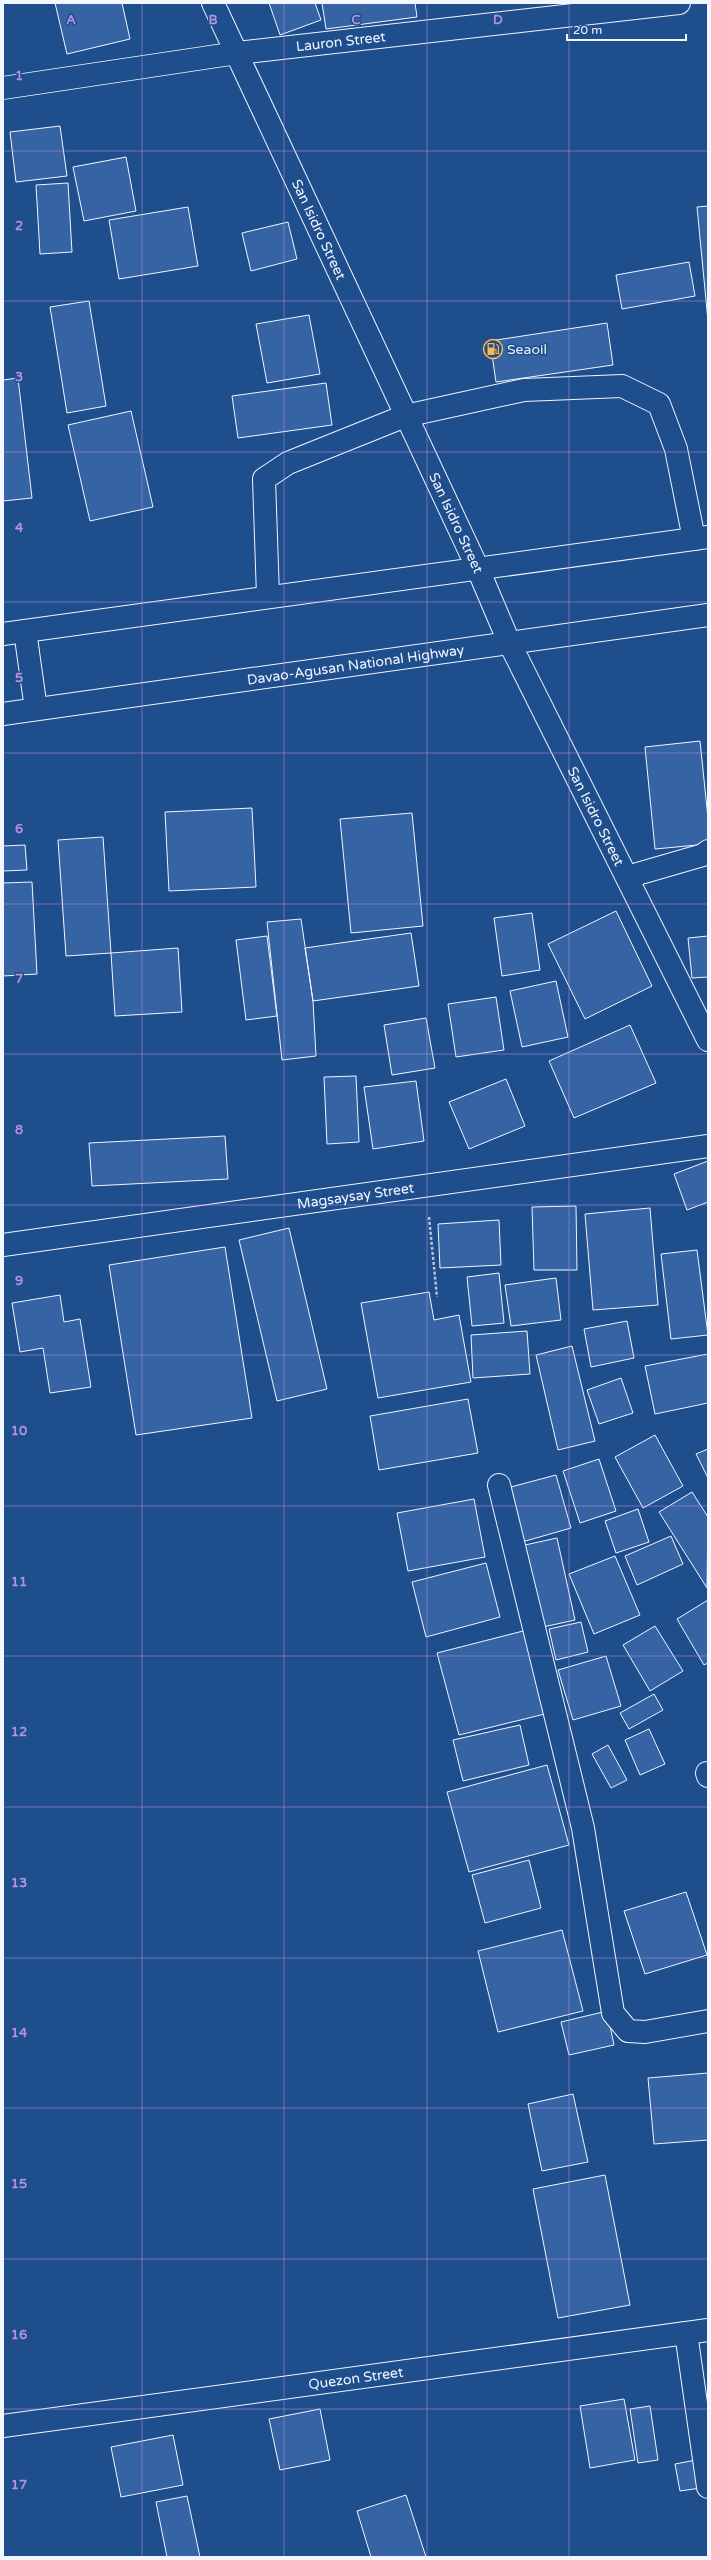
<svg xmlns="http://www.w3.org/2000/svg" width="711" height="2560" viewBox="0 0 711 2560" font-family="'Varela Round',sans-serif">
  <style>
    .building { fill: #3563a3; stroke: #f2f6ff }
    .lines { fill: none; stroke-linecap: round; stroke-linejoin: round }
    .minor-casing { stroke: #f2f6ff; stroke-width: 24 }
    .highway-casing { stroke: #f2f6ff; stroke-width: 24 }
    .path { stroke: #b3c4dc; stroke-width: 2.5; stroke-dasharray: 3 2; stroke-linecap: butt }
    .minor { stroke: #1f4e8c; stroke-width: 22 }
    .highway { stroke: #1f4e8c; stroke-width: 22 }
    .grid { fill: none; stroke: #b691df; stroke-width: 1; stroke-opacity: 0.55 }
    .labels { text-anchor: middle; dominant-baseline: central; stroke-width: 3; stroke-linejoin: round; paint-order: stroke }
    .street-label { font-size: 14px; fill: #f2f6ff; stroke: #1f4e8c }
    .poi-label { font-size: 14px; fill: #f2f6ff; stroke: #1f4e8c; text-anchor: start }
    .grid-label { font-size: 13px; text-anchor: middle; font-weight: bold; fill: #b691df; stroke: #1f4e8c; stroke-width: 3; stroke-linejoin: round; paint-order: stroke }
  </style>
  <rect width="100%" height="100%" fill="#1f4e8c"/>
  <path class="building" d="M55 3H122L130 39 67 54Z
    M269 3H315L321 20 280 35Z
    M322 3H415L417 17 326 29Z
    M60 126 67 176 16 182 10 132Z
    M126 157 136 211 84 221 73 167Z
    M68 183 72 252 40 254 36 185Z
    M708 206V321L697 207Z
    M188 207 198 266 119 279 109 220Z
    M288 222 297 259 251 271 242 233Z
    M689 262 695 296 622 309 616 275Z
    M89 301 106 406 67 413 50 307Z
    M309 315 320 374 267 383 256 324Z
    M607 323 613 365 496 382 490 341Z
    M18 378 32 498 3 501V380Z
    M326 383 332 425 238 438 232 396Z
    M131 411 153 507 90 521 68 425Z
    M700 741 708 818V844L655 849 645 747Z
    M252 808 256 887 169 891 165 812Z
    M412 813 423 926 351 933 340 819Z
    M103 837 111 953 66 956 58 840Z
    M25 845 27 870 3 871V846Z
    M32 882 37 974 3 976V883Z
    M616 911 652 986 585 1019 548 944Z
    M532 913 540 970 502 976 494 918Z
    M301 919 313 1001 316 1056 282 1060 267 922Z
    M411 933 419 986 313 1001 305 948Z
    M267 936 277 1016 246 1020 236 940Z
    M708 936V977L692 978 688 938Z
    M178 948 182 1012 115 1016 111 953Z
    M556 981 568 1037 522 1047 510 991Z
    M496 997 504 1050 456 1057 448 1004Z
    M426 1018 435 1068 392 1075 384 1025Z
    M630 1025 656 1083 574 1118 549 1061Z
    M356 1076 359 1142 327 1144 324 1077Z
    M506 1079 525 1126 469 1149 449 1102Z
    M416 1081 424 1141 373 1149 364 1087Z
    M225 1136 228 1179 92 1186 89 1143Z
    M708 1161V1202L687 1210 674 1174Z
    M576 1206 577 1270H534L532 1207Z
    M650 1208 658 1305 593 1310 585 1214Z
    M499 1220 501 1265 440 1268 438 1224Z
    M289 1228 327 1389 277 1401 239 1240Z
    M225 1247 252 1418 136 1435 109 1265Z
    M697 1250 708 1335 671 1339 661 1254Z
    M499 1273 504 1323 472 1326 467 1277Z
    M556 1278 561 1320 511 1326 505 1285Z
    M429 1292 434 1320 459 1315 471 1382 378 1398 361 1303Z
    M60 1295 64 1322 80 1319 91 1387 50 1393 43 1348 20 1352 12 1303Z
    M627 1321 634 1358 591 1367 584 1329Z
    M527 1331 530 1374 473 1378 471 1335Z
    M572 1346 595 1441 558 1450 536 1355Z
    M708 1354V1403L655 1414 645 1366Z
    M621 1378 633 1413 599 1424 587 1390Z
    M468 1399 478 1453 379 1470 370 1416Z
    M655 1435 683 1486 643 1508 615 1457Z
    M708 1449V1478L696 1454Z
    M599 1459 616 1511 580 1523 563 1471Z
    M556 1475 571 1528 522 1542 507 1488Z
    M692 1492 708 1517 707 1588 659 1512Z
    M474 1499 485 1557 408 1571 397 1513Z
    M638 1509 649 1542 616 1553 605 1521Z
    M671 1536 683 1564 637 1585 625 1556Z
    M557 1538 575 1620 543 1627 525 1545Z
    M615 1556 640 1615 594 1634 569 1574Z
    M486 1563 500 1617 426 1637 412 1582Z
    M708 1600V1663L704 1665 677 1619Z
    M581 1622 588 1652 556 1660 549 1629Z
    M655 1626 683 1671 650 1691 623 1645Z
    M527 1630 549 1713 459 1735 437 1653Z
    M606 1656 621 1706 573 1720 558 1670Z
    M654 1694 663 1710 629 1729 620 1713Z
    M520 1725 529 1765 463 1781 453 1740Z
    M649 1729 665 1764 640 1775 625 1740Z
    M608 1745 627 1780 611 1788 592 1754Z
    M547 1765 569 1845 469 1872 447 1792Z
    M529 1860 541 1908 485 1923 472 1875Z
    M686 1892 707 1955 645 1974 624 1911Z
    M562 1930 583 2011 498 2032 478 1951Z
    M607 2011 614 2045 569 2055 561 2022Z
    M708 2073V2140L654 2144 648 2078Z
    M573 2094 588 2162 542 2171 528 2104Z
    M605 2175 630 2305 558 2318 533 2189Z
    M624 2399 635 2460 590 2468 580 2406Z
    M650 2406 658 2460 638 2463 630 2409Z
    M320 2409 330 2460 280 2470 269 2419Z
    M173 2435 183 2485 121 2497 111 2447Z
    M696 2460 701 2488 680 2491 675 2464Z
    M406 2495 426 2557H371L357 2511Z
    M187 2496 200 2557H167L156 2502Z"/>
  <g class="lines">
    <defs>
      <g id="minor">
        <path id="s1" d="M213 3 478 569 509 642 708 1040"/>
        <path id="s2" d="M3 88 237 53 679 3"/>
        <path d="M268 596 264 479 288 463 405 416 524 390 622 386 659 404 676 449 694 539"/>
        <path d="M627 877 703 855 708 851"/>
        <path id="s3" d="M3 1245 708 1146"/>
        <path d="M499 1485 583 1828 613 2013 628 2031 645 2032 708 2021"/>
        <path d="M707 1773 708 1776"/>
        <path d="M686 2333 708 2487"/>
        <path id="s4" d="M3 2426 708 2330"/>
      </g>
      <g id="highway">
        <path d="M25 631 36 709"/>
        <path d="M3 634 708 537"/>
        <path id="s5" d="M3 714 708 615"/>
      </g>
    </defs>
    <use href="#minor" class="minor-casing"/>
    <use href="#highway" class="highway-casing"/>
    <path class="path" d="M429 1217 437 1297"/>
    <use href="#minor" class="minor"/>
    <use href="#highway" class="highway"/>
  </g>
  <path class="grid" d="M142 3V2557M284 3V2557M427 3V2557M569 3V2557M3 151H708M3 301H708M3 452H708M3 602H708M3 753H708M3 904H708M3 1054H708M3 1205H708M3 1355H708M3 1506H708M3 1656H708M3 1807H708M3 1958H708M3 2108H708M3 2259H708M3 2409H708"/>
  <defs>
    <symbol id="fuel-ring" viewBox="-11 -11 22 22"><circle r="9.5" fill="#1f4e8c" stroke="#ffb74d" stroke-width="1.5"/><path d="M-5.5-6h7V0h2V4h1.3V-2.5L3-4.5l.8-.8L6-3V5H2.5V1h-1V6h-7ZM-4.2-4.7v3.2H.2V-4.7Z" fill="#ffb74d"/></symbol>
  </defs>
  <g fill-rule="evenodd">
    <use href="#fuel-ring" x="482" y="338" width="22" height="22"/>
  </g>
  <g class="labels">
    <g class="street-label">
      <text stroke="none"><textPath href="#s2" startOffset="341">Lauron Street</textPath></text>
      <text stroke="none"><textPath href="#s1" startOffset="250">San Isidro Street</textPath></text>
      <text stroke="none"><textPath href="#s1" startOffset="574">San Isidro Street</textPath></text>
      <text stroke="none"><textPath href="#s5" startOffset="356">Davao-Agusan National Highway</textPath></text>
      <text stroke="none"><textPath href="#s1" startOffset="899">San Isidro Street</textPath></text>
      <text stroke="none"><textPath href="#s3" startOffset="356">Magsaysay Street</textPath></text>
      <text stroke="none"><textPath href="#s4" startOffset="356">Quezon Street</textPath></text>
    </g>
    <g class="poi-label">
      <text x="507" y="349">Seaoil</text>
    </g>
  </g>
  <g class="grid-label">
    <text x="71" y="24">A</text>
    <text x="213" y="24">B</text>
    <text x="356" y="24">C</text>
    <text x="498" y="24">D</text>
    <text x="19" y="80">1</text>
    <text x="19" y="230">2</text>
    <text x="19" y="381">3</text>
    <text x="19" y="532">4</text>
    <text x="19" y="682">5</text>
    <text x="19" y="833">6</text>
    <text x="19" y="983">7</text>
    <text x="19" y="1134">8</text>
    <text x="19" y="1285">9</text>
    <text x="19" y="1435">10</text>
    <text x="19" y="1586">11</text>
    <text x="19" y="1736">12</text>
    <text x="19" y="1887">13</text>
    <text x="19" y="2037">14</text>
    <text x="19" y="2188">15</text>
    <text x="19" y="2339">16</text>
    <text x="19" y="2489">17</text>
  </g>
  <rect width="711" height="2560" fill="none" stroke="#f2f6ff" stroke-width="8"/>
  <path d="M567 34v6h119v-6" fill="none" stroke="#f2f6ff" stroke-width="2"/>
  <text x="573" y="34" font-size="12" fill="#f2f6ff" stroke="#1f4e8c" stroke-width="3" paint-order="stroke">20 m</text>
</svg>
